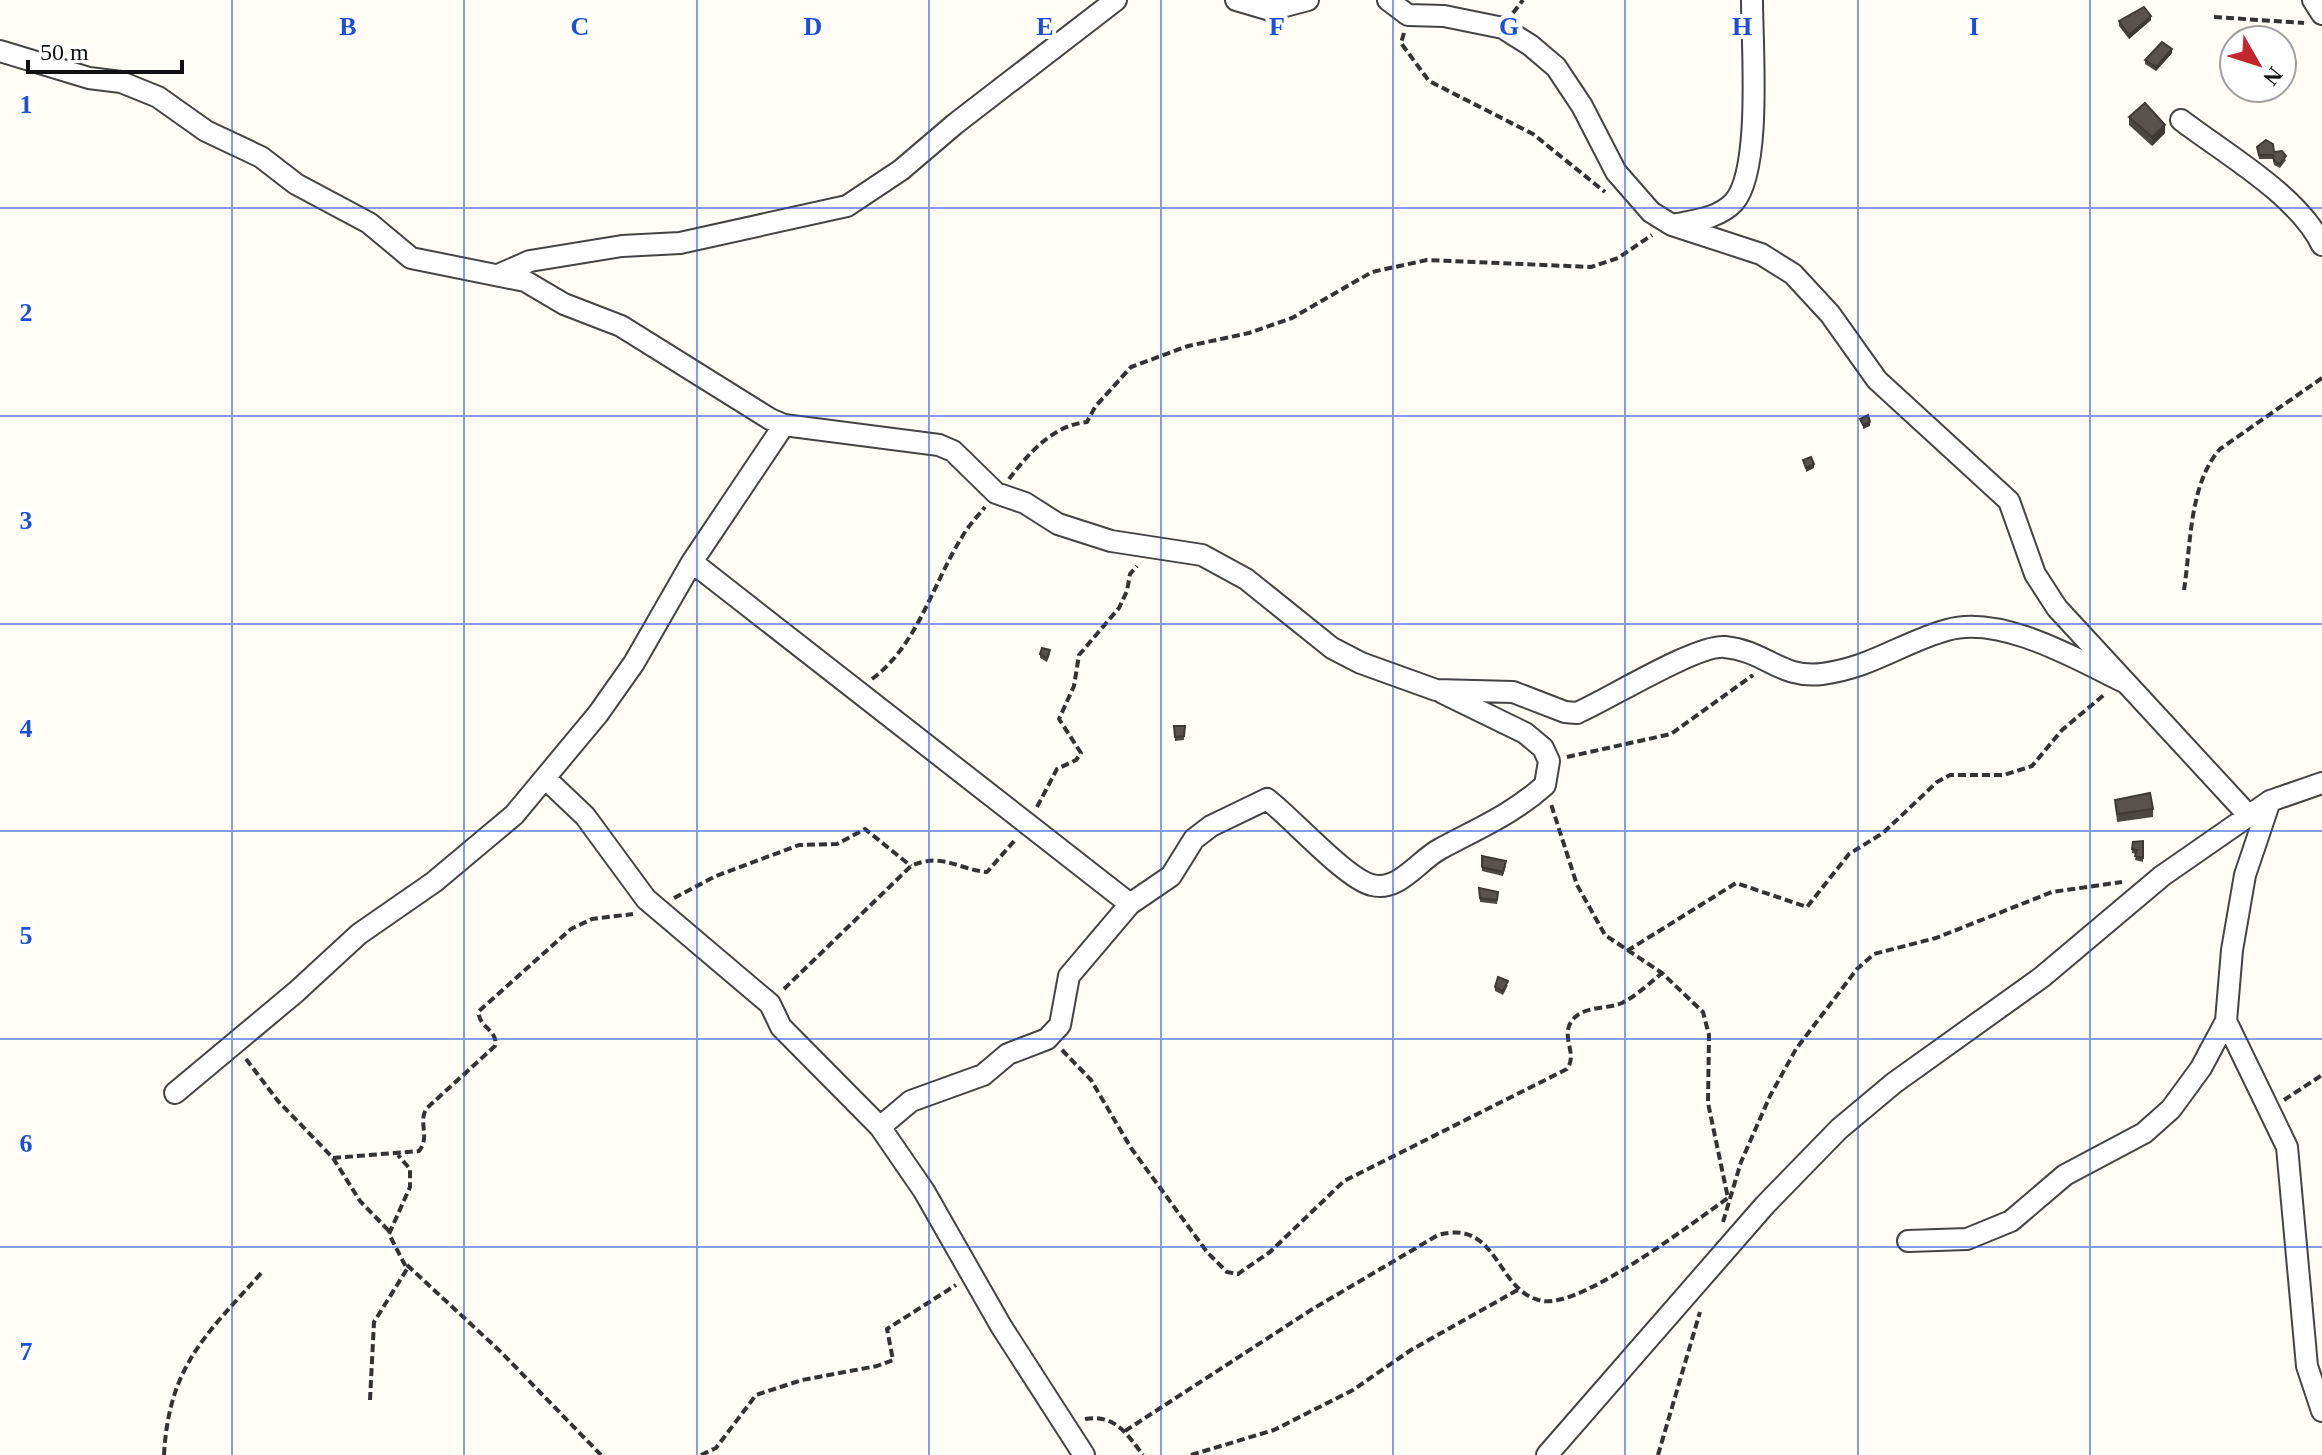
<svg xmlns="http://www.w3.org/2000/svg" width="2322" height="1455" viewBox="0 0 2322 1455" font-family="Georgia,serif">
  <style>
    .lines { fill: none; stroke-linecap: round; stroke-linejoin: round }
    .minor-casing { stroke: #444; stroke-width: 24 }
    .path { stroke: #333; stroke-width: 4; stroke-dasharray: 8 4; stroke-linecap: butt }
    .minor { stroke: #fff; stroke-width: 20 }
    .wall { fill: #4d4742 }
    .shaded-wall { fill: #3f3936 }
    .building { fill: #5a524d; stroke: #3f3936; stroke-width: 2 }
    .grid { fill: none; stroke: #1d4ed8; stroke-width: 2; stroke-opacity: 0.55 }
    .grid-label { font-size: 26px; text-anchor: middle; font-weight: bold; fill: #1d4ed8; stroke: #fff; stroke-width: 8; stroke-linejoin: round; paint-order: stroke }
  </style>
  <rect width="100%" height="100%" fill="#fffdf5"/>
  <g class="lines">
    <defs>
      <path id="minor" d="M1236 0 1270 10 1308 0
        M1388 0 1408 15 1444 16 1503 28 1530 45 1556 67 1582 106 1616 172 1651 212 1672 225 1761 254 1793 274 1830 314 1877 380 2009 501 2035 574 2057 608 2250 817
        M2313 0 2322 14
        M0 51 89 78 121 82 158 97 206 131 261 157 296 184 369 223 411 258 525 281 564 304 621 326 770 419 784 425 939 445 953 451 996 493 1025 503 1058 524 1111 541 1202 555 1246 579 1332 648 1361 663 1436 690 1513 692 1565 712 1577 713C1609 699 1697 644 1725 647 1766 651 1780 679 1822 674 1873 667 1901 643 1947 630 2000 614 2077 659 2124 682
        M2181 120C2224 153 2298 195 2322 245
        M1677 224C1697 220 1719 218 1734 202 1762 170 1752 45 1752 0
        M498 275 530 261 622 246 680 243 847 206 901 170 955 124 1116 0
        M692 562 1130 904
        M546 779 585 816 646 899 770 1004 781 1027 880 1127 924 1191 1001 1326 1084 1455
        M2270 801 2245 875 2232 950 2226 1021 2287 1147 2307 1366 2322 1411
        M175 1093 296 992 359 934 434 882 514 815 598 714 634 663 692 562 784 425
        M880 1127 911 1101 983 1075 1008 1054 1047 1039 1060 1025 1069 976 1130 904 1171 876 1194 839 1211 826 1267 799C1292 818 1346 879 1372 885 1399 892 1419 860 1440 849 1477 829 1513 814 1545 785L1549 761 1543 748 1525 733 1443 693
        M1908 1241 1967 1239 2011 1221 2065 1175 2144 1133 2171 1109 2201 1068 2226 1021
        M1547 1455 1765 1205 1839 1129 1894 1083 2042 977 2162 876 2270 801 2322 783"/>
    </defs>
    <use href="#minor" class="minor-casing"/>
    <path class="path" d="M1513 13 1523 0
      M2214 17 2304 23
      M1404 33 1401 43 1429 81 1533 134 1605 192
      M1009 479C1029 453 1053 425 1087 422L1095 407 1131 367 1188 346 1249 333 1292 318 1372 272 1427 260 1591 267 1618 258 1652 235
      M2184 590C2191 545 2189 484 2220 449L2322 378
      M872 679C918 645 933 583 962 537 968 526 977 517 985 507
      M1567 757 1671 734 1753 675
      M1037 807 1057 769 1076 760 1081 753 1059 719 1074 686 1079 655 1119 608 1127 591 1130 574 1137 566
      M674 898 716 876 799 845 837 844 865 829 911 866
      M1627 951 1736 883 1807 907 1849 854 1883 833 1937 782 1950 775H2004L2032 766 2062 730 2105 694
      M784 989 911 866C943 852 956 869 987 872L1015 840
      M1062 1050 1091 1080 1131 1148 1207 1252 1227 1272 1238 1274 1270 1252 1344 1181 1567 1069C1578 1054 1561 1038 1571 1022 1582 1005 1605 1010 1622 1003 1636 996 1650 983 1662 973
      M246 1059 278 1101 333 1158 360 1201 390 1232
      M2284 1100 2322 1075
      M333 1158 419 1151C431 1136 417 1122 427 1108L495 1046C499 1030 477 1027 479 1011L571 929 592 919 633 914
      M1723 1222 1741 1162 1770 1096 1796 1049 1857 969 1874 954 1936 938 2052 892 2122 882
      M407 1265 501 1352 601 1455
      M370 1400 374 1322 407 1269 389 1234 410 1187V1169L398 1155
      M1085 1419C1115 1414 1127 1434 1143 1455
      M1125 1431 1311 1310 1438 1235C1500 1218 1495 1293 1543 1301 1583 1307 1692 1223 1728 1198L1708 1103 1709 1035 1703 1012 1662 973 1605 935 1577 885 1551 804
      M164 1455C169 1365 206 1335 263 1271
      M701 1455 716 1448 756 1395 802 1380 877 1366 893 1360 887 1329 956 1285
      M1191 1455 1274 1430 1353 1390 1411 1350 1521 1288
      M1658 1455 1700 1312"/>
    <use href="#minor" class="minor"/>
  </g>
  <path class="wall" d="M2151 20 2129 39 2119 26V21Z
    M2172 53 2156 71 2145 64V60Z
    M2129 117 2165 133 2152 146 2129 125Z
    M2257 147 2274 152 2286 160 2280 168 2274 165 2273 159H2259Z
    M1040 654H1050L1047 662 1040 658Z
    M1174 726H1185L1184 740 1175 741Z
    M2115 800 2153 809V817L2117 822Z
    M2143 841V862L2135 860 2136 854 2132 853V849Z
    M1482 856 1506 866 1503 876 1482 871Z
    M1479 888 1498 892 1497 904 1480 902Z
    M1508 985 1503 995 1495 991V987Z"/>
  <path class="shaded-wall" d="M2151 16V20L2129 39V35Z
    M2172 49V53L2156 71V67Z
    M2165 125V133L2152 146V137Z
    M1870 422V426L1863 429V425Z
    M1814 464V468L1806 472V468Z"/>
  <path class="building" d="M2144 7 2151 16 2129 35 2119 21Z
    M2162 42 2172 49 2156 67 2145 60Z
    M2145 103 2165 125 2152 137 2129 117Z
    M2266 140 2273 144 2274 152 2282 151 2286 156 2280 164 2274 161 2273 155H2259L2257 147Z
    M1868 415 1870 422 1863 425 1860 419Z
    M1811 457 1814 464 1806 468 1803 460Z
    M1042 648 1050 650 1047 658 1040 654Z
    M1174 726H1185L1184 736 1175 737Z
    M2150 793 2153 809 2117 814 2115 800Z
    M2143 841V858L2135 856 2137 850 2132 849 2133 842Z
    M1482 856 1506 861 1503 872 1482 867Z
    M1479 888 1498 892 1497 900 1480 898Z
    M1498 977 1508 981 1503 991 1495 987Z"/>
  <path class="grid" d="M232 0V1455M464 0V1455M697 0V1455M929 0V1455M1161 0V1455M1393 0V1455M1625 0V1455M1858 0V1455M2090 0V1455M0 208H2322M0 416H2322M0 624H2322M0 831H2322M0 1039H2322M0 1247H2322"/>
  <g class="grid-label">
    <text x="348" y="35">B</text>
    <text x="580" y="35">C</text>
    <text x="813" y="35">D</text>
    <text x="1045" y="35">E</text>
    <text x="1277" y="35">F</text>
    <text x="1509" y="35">G</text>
    <text x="1742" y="35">H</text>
    <text x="1974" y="35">I</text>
    <text x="26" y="113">1</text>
    <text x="26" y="321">2</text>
    <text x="26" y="529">3</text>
    <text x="26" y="737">4</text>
    <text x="26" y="944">5</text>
    <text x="26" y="1152">6</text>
    <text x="26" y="1360">7</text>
  </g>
  <g transform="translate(2258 64) rotate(129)"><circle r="38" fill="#ffffff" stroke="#a0a0a0" stroke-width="2"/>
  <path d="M0-6L14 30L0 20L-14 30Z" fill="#c4262e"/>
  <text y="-12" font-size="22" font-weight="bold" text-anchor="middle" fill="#111111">N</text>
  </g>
  <path d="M28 60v12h154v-12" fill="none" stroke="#111111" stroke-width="4"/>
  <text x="40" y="60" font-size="24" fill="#111111" stroke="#ffffff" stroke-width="6" paint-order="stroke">50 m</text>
</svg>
